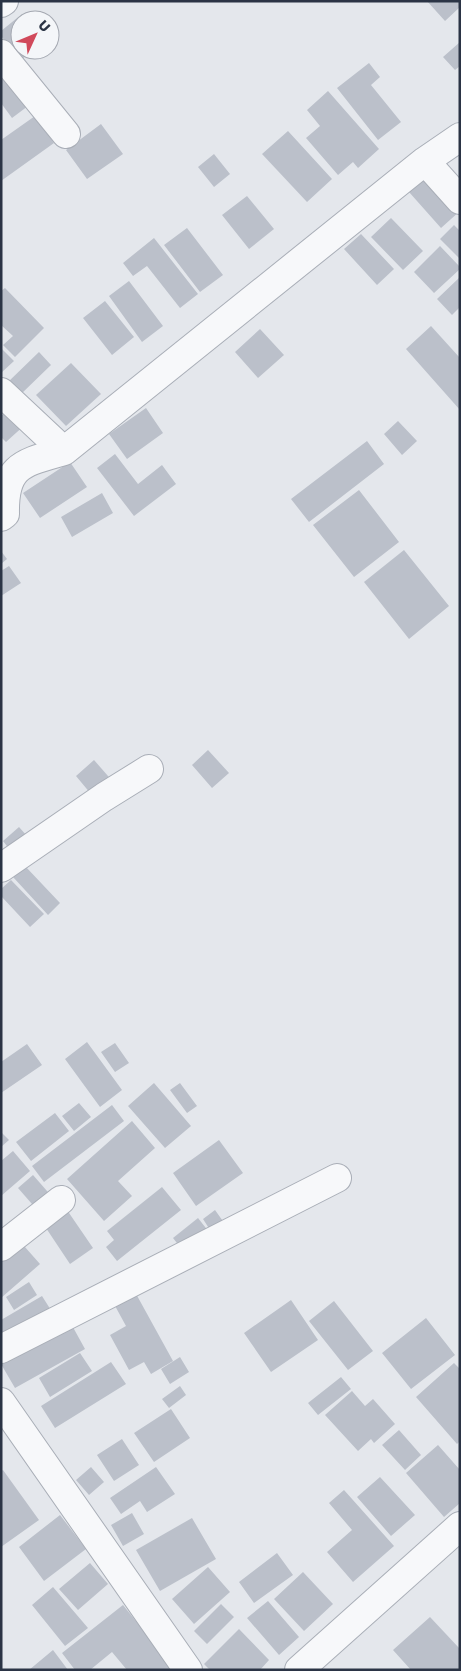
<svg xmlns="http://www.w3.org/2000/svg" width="461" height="1671" viewBox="0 0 461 1671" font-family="Poppins,sans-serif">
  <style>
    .building { fill: #bbc0ca }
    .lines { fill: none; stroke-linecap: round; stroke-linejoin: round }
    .minor-casing { stroke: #a9aeb7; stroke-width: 30 }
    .minor { stroke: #f7f8fa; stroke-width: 28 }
  </style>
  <rect width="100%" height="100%" fill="#e4e7ec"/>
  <path class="building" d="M427 1H460V7L445 21Z
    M22 14 27 20H20V50H33L21 60 1 36V31Z
    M460 42V66L455 70 443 57Z
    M1 61 32 103 12 118 1 103Z
    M369 63 380 77 371 85 401 122 378 140 337 88Z
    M328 91 379 149 358 168 353 162 338 175 306 138 320 126 307 110Z
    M35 116 54 143 1 181V140Z
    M101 124 123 154 87 179 66 150Z
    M288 131 332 179 307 202 262 154Z
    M214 154 230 174 214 187 198 167Z
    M430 173 460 211 441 228 409 192Z
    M247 196 274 229 249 249 222 215Z
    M391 218 423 251 403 270 371 237Z
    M454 225 460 231V259L440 239Z
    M187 228 223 275 200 292 164 245Z
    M361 234 394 269 377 285 344 249Z
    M154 238 198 294 180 308 147 266 133 276 123 263Z
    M440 246 460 267V269L434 293 414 272Z
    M460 277V307L452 315 437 299Z
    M129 281 163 326 142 342 109 296Z
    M5 288 44 328 15 357 3 345 13 336 1 325V291Z
    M105 301 134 337 112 355 83 318Z
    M431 326 460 358V410L406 349Z
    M260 329 284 355 258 378 235 352Z
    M1 348 14 361 1 373 2 358Z
    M39 352 51 365 19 396 7 383Z
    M71 363 101 394 66 426 36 395Z
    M11 407 27 423 6 442 1 437V416Z
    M146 408 163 433 127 459 109 434Z
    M398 421 417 441 402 455 384 434Z
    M367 441 384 464 309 522 291 499Z
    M115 454 138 484 162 465 176 484 134 516 97 468Z
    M70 462 87 487 40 518 23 493Z
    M359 490 399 542 354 577 313 525Z
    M102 493 113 513 72 537 61 517Z
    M404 550 449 606 409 639 364 582Z
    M1 551 7 559 1 564Z
    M9 566 21 583 1 596V571Z
    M208 750 229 773 212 788 192 765Z
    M94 760 115 784 96 800 76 776Z
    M19 827 27 836 10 850 3 841Z
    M25 866 60 903 48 915 13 877Z
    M11 880 44 914 30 927 1 896V889Z
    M87 1042 122 1090 100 1107 65 1059Z
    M115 1043 129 1063 115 1072 101 1052Z
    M27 1044 42 1065 1 1093V1062Z
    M154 1083 191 1126 165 1148 128 1106Z
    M180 1083 197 1106 187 1113 170 1090Z
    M79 1103 91 1117 74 1131 62 1116Z
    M112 1105 124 1121 44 1182 32 1166Z
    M55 1113 69 1131 31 1161 16 1142Z
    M132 1121 155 1148 118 1181 132 1196 104 1221 67 1179Z
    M1 1132 9 1140 1 1147Z
    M219 1140 243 1173 196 1206 173 1173Z
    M13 1151 30 1171 1 1196V1161Z
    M33 1175 54 1199 39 1212 18 1188Z
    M162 1187 181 1210 117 1261 106 1247 114 1240 107 1231Z
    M67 1210 93 1248 70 1264 44 1225Z
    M215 1210 225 1224 212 1233 203 1219Z
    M198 1218 209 1232 184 1252 173 1238Z
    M17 1238 40 1264 1 1298V1252Z
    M29 1282 37 1295 14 1310 6 1297Z
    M135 1292 173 1361 151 1374 144 1362 129 1370 110 1335 126 1326 114 1304Z
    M42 1296 54 1315 1 1347V1320Z
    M291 1300 318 1340 271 1372 244 1333Z
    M334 1301 373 1351 348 1370 309 1321Z
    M426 1318 455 1355 411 1389 382 1353Z
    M69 1320 85 1349 15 1388 1 1364V1358Z
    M80 1353 92 1371 50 1397 39 1378Z
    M180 1357 189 1372 170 1384 161 1369Z
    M111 1362 126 1384 55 1428 41 1406Z
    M454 1363 460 1369V1441L457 1444 416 1397Z
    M341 1377 351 1389 318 1415 308 1403Z
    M180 1386 186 1395 169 1408 162 1399Z
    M352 1391 365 1406 373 1399 395 1424 374 1443 371 1439 358 1451 325 1415Z
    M171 1409 190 1438 154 1462 134 1433Z
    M399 1430 421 1455 405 1470 382 1445Z
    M122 1439 139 1465 114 1481 97 1455Z
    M438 1445 460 1470V1503L444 1517 406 1473Z
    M91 1467 104 1482 89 1495 76 1480Z
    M156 1467 175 1494 147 1512 140 1501 121 1514 110 1498Z
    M3 1470 39 1520 1 1547V1471Z
    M380 1477 415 1515 391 1536 357 1497Z
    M344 1490 394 1546 353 1582 327 1552 352 1530 329 1503Z
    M132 1513 144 1534 123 1546 111 1525Z
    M60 1515 86 1549 44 1581 19 1547Z
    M192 1518 216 1559 160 1591 136 1550Z
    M277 1553 293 1575 254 1603 239 1582Z
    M90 1563 108 1584 78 1610 59 1589Z
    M208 1567 230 1592 194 1624 172 1599Z
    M303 1572 333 1604 304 1631 274 1599Z
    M53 1587 88 1628 65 1646 32 1605Z
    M268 1601 299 1637 279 1655 247 1618Z
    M221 1604 234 1617 207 1644 194 1631Z
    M123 1605 175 1670H127L112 1652 90 1670H75L62 1653Z
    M430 1617 460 1649V1670H411L393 1650Z
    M239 1629 269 1660 260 1670H210L204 1664Z
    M53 1650 68 1670H29Z"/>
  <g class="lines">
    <defs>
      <path id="minor" d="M1 3 4 1
        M1 54 66 134
        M425 161 460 200
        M1 392 64 451
        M1 517 5 514C4 465 23 463 64 451L425 161 460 137
        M1 868 104 797 149 769
        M1 1247 61 1200
        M1 1349 337 1178
        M1 1402 188 1670
        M299 1670 460 1526"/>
    </defs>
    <use href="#minor" class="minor-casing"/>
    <use href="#minor" class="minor"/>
  </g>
  <rect width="461" height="1671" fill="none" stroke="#2b3445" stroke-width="5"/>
  <g transform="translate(35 35) rotate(46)"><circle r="24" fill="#f4f6f9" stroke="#a4a8b1"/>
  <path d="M0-4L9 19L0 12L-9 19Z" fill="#d1495b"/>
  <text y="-8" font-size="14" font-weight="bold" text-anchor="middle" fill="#2b3445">U</text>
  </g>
</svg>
